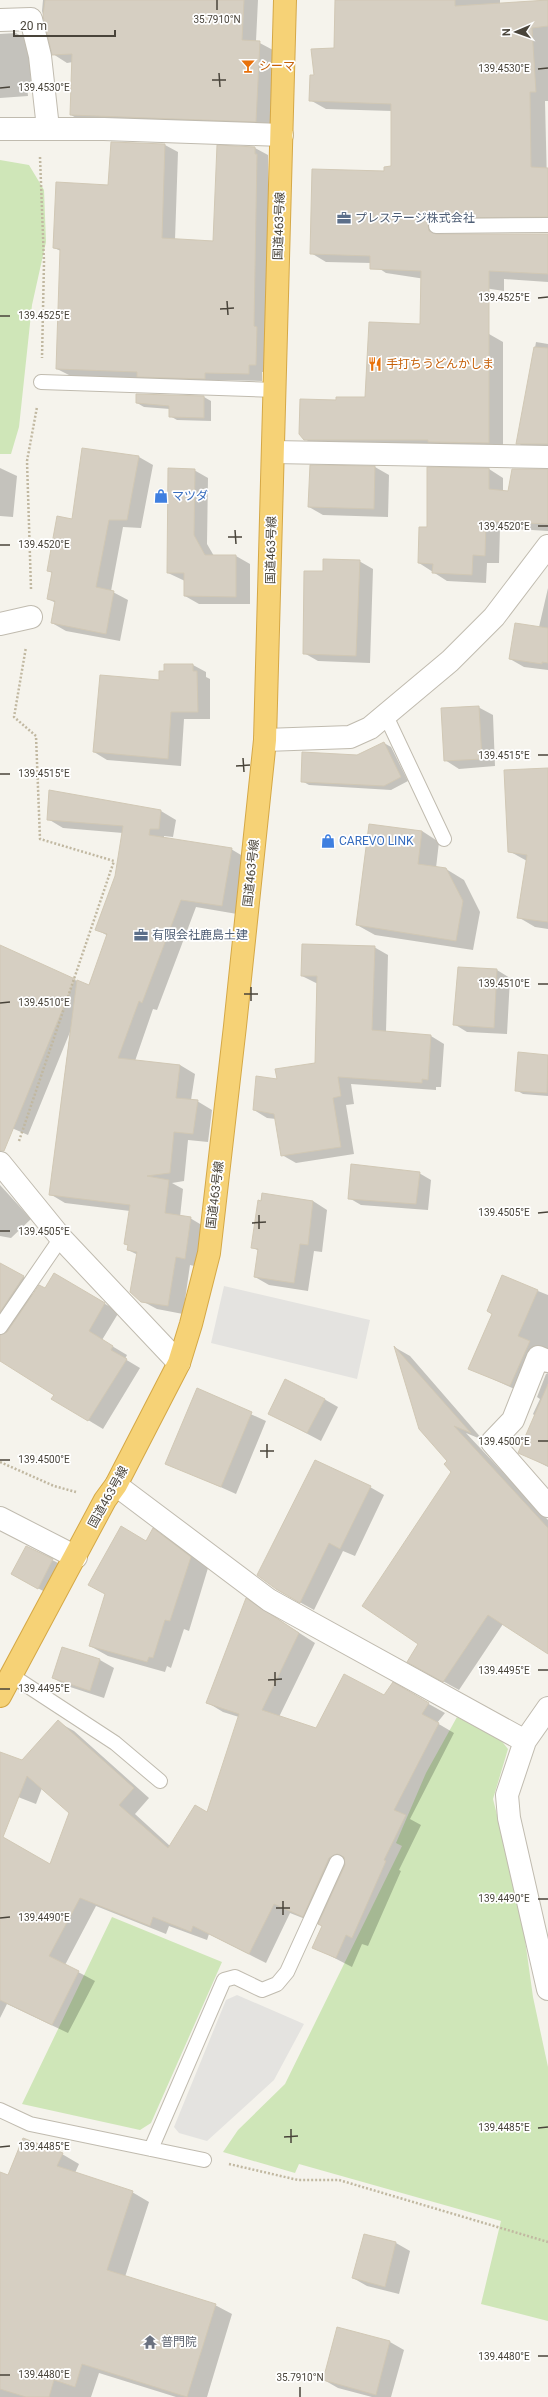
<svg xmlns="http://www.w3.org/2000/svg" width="548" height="2397" viewBox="0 0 548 2397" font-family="Roboto,'Noto Sans JP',sans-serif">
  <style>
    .green { fill: #cfe6b8 }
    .parking { fill: #e4e3e0 }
    .shadow { fill: #0003 }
    .building { fill: #d6cfc2; stroke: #d1c8b5; fill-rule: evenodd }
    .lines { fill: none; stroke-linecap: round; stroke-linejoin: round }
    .lane-casing { stroke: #c0bbaf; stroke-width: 16 }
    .street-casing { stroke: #c0bbaf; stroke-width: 24 }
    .highway-casing { stroke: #d5a846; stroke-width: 24 }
    .path { stroke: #c1b8a1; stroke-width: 2.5; stroke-dasharray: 2 2; stroke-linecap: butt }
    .lane { stroke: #fff; stroke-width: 14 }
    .street { stroke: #fff; stroke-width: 22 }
    .highway { stroke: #f6d276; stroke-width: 22 }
    .ticks { fill: none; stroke: #49443a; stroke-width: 1.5 }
    .labels { text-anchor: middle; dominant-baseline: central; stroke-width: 3.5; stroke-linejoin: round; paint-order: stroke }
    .food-label { font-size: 12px; fill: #c56008; stroke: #fff; text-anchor: start }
    .service-label { font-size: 12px; fill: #4e5e75; stroke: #fff; text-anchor: start }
    .street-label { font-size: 12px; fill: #49443a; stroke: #fff }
    .shop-label { font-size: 12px; fill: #366cbe; stroke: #fff; text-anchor: start }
    .worship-label { font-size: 12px; fill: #5b616d; stroke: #fff; text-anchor: start }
    .ticks-label { font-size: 10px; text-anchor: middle; fill: #49443a; stroke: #fff; stroke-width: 3.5; stroke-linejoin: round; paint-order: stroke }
  </style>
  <rect width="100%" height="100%" fill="#f5f3ec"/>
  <path class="green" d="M0 160 29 165 44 190 46 242 32 305 19 427 11 454H0Z
    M457 1717 500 1739 508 1749 493 1799 521 1911 533 1997 548 2067V2321L481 2304 501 2221 299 2164 295 2173 223 2152 238 2130 285 2084 402 1846 396 1843 426 1773Z
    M112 1917 222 1962 151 2123 140 2130 22 2104Z"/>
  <path class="parking" d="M224 1286 370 1320 357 1379 211 1343Z
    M237 1995 304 2024 274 2080 207 2141 179 2133 174 2127 226 2000Z"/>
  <path class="shadow" d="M43 0H258L256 41 273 50 270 129 85 123 71 115 73 62 67 63 53 54 42 11Z
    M336 0H500V4L548 0V101H545L548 225 444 230 442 235H548V282L504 279V291L386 273 371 263 326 262 311 253 385 172 392 167V111L326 109 310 100 315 77 334 49Z
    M16 33 29 41 31 82H27L28 96 0 98V34Z
    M112 143 165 145 178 152 175 240 214 242 255 148 268 155 269 372H262V381L218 380V386L71 376 57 369 61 251 54 248 109 186Z
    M489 334 503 342V451L319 448 305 439 337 401 366 398Z
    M536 342 548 344V452L531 451 518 443Z
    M137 395 204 397 211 401V421L177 420 170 416V409L144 407 137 403Z
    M139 457 153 465 141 528 123 527 111 591 128 600 120 641 66 631 52 623 56 603 48 599 52 573 48 570 73 520Z
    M311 466 375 467 389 475 388 517 323 515 309 507Z
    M0 468 17 476 13 517 0 516V518Z
    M489 469 503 478V492H509L548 477V531L500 528 499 563H487L486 583 447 581 419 563 428 528Z
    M194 470 208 478 207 544 214 556H236L250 564V604H199L185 596V581L168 573Z
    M359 561 373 569 370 663 318 661 304 653 324 572Z
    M548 588V670L524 667 510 659 539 627Z
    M193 665 206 672V677L210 679V719H184L181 766 107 760 94 752 160 681 165 672Z
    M478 707 493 715 495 766 459 769 445 760Z
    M384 743 391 747 408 781 391 790 309 785 302 781Z
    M548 769V929L535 927 518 917 527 861 509 851Z
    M161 811 176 820 173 837 164 836V839L231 849 246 858 237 914 196 907 157 1010 153 1009 135 1061 180 1065 195 1074 191 1100 197 1101 212 1110 208 1142 188 1140 184 1181 172 1183 183 1189 180 1217 190 1218 205 1227 199 1267 190 1265 183 1314 157 1309 142 1301 138 1255 128 1250 129 1246 125 1243 130 1211 65 1203 50 1194 70 1032 28 1135 0 1123V948L89 986 108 936 96 929 116 876 123 833 63 828 48 819Z
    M422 831 439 842 436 868 446 869 464 880 480 912 473 950 375 935 357 925Z
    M374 947 388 955 386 1032 431 1036 444 1044 441 1087H436V1090L351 1084 354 1104 346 1105 354 1154 296 1163 282 1155 276 1119 267 1118 254 1110 278 1080 316 1064 318 984 302 976Z
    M458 968 497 970 510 978 507 1034 467 1032 454 1024Z
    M519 1053 548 1056V1096L523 1094 516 1090Z
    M419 1173 431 1180 428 1210 361 1205 349 1198Z
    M0 1185 31 1219 11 1238 0 1236Z
    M262 1194 313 1201 327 1210 322 1252 314 1251 308 1291 269 1285 255 1277 259 1251 252 1247Z
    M0 1264 38 1285 31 1295 33 1296 45 1289 54 1274 119 1312 102 1340 127 1355 125 1359 140 1368 103 1429 53 1399 55 1395 0 1360Z
    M503 1277 548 1295V1353L525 1394 469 1368 493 1314Z
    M396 1348 410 1356 483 1440 466 1433 548 1520V1652L503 1624 459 1690 423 1670 420 1644 452 1472 449 1462 420 1429Z
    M548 1373V1467L519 1452 535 1416 533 1414 540 1399 537 1397 546 1374Z
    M197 1390 266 1421 236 1494 167 1463Z
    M324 1399 338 1407 321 1441 283 1421Z
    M370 1487 384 1495 355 1556 343 1551 314 1610 276 1589Z
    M153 1530 171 1540 208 1568 189 1631 184 1629 171 1668 167 1666 165 1672 108 1656 90 1646Z
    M27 1547 60 1564 45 1592 12 1574Z
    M262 1609 315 1643 279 1717 316 1729 384 1697 393 1684 445 1713 437 1723 454 1733 410 1819 421 1825 399 1870 401 1871 368 1946 362 1944 352 1967 313 1947 323 1926 290 1913 266 1963 209 1934 207 1940 169 1926 166 1934 96 1906 65 1965 95 1981 68 2033 7 2004 0 2018V1836L51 1865 70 1812 42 1788 36 1804 0 1790V1753L23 1762 58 1722 74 1731 149 1798 135 1814 170 1846 208 1813 239 1717 223 1712 208 1703Z
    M62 1648 100 1660 114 1668 104 1698 67 1686 53 1678Z
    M62 2154 79 2164 75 2173 132 2192 149 2202 125 2277 215 2305 232 2314 207 2397H176L99 2373 91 2397H0V2199Z
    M396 2243 410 2251 399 2294 367 2286 353 2278Z
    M338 2328 390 2342 404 2350 391 2397H372L338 2388 324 2380Z"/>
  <path class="building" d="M45 0H244L242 40 260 41 256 122 70 115 72 54 52 55 43 16Z
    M335 0H455V6L548 0V26L532 28 536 92H530L531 167 548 168V217L436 218 431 219 428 226 429 231 436 234H548V274L489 271V443L428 442V440H304L299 434 300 399 336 400V397H365L369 322 420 324 421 271 370 269V256L310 254 312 169 384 171V167L391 166V104L309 101 310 75H314L311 49 334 48Z
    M111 142 165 144 162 238 213 241 217 145 255 147V154H257L254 326 257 327 256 365H249V374L205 373V379L137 377V372L56 369 60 249 53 248 56 182 108 185Z
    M534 347 548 348V444H516Z
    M136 394 204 396V418L169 417V406L136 403Z
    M82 448 139 456 127 520H109L96 587 114 591 106 634 51 623 55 601 47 599 52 572 47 571 57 516 72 519Z
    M310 465 375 466 374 509 308 507Z
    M427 467 489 468V489L508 491 512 469H548V524L486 521 485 556 473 555 472 575 432 573 433 564 418 563 419 527H427Z
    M168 468 195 469 194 535 205 555H236V597L184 596V573H167Z
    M323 559 360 560 356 656 303 654 304 571H323Z
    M515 623 548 628V663L542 662V664L509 659Z
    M164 664H193V671H197L198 712H171L168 759 93 752 100 675 159 680V671H164Z
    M479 706 482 759 444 761 441 708Z
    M384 742 401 777 384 786 301 782 302 752 357 755Z
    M548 768V922L517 918 527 855 508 852 504 770Z
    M49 790 161 810 159 829H150L149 835 232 848 222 906 181 900 142 1003 139 1001 118 1058 180 1065 176 1098 198 1100 193 1134 174 1132 170 1173 147 1176 169 1180 165 1213 191 1217 185 1259 176 1257 168 1306 141 1302 130 1292 137 1252 127 1250 128 1245 124 1244 130 1205 49 1195 77 980 89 985 107 934 95 930 115 876 123 826 47 820Z
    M369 824 422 831 418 864 446 868 463 901 456 941 356 925Z
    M302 944 375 946 372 1030 431 1035 428 1080 422 1079V1083L338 1077 341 1096 333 1098 341 1147 281 1156 274 1114 253 1110 256 1076 277 1079 275 1069 315 1063 317 976H301Z
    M0 945 75 979 4 1151H0Z
    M458 967 497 969 494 1028 453 1025Z
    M518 1052 548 1055 547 1093 515 1091Z
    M351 1164 420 1172 416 1204 348 1199Z
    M262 1193 313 1201 308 1245 300 1244 294 1283 254 1277 258 1249 251 1248 258 1200 261 1201Z
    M0 1263 24 1276 0 1312Z
    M54 1273 105 1303 89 1331 113 1346 111 1350 127 1359 88 1421 51 1399 54 1395 0 1361V1335L7 1332 39 1285 45 1288Z
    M502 1275 538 1290 518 1336 530 1341 510 1386 468 1369 492 1314 487 1311Z
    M394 1346 471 1433 454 1426 548 1528V1654L488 1615 443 1682 407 1662 418 1644 362 1606 451 1472 444 1464 447 1461 419 1429Z
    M285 1379 325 1399 307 1433 268 1414Z
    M548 1384V1466L518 1453Z
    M197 1388 252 1412 221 1487 165 1464Z
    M315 1460 371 1486 340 1549 329 1543 300 1603 276 1589 257 1575Z
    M121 1526 146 1541 153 1528 191 1557 170 1621 165 1620 153 1658 149 1657 147 1662 89 1646 105 1594 88 1585Z
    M26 1546 53 1559 38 1589 11 1574Z
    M246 1598 299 1633 262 1710 316 1728 344 1674 384 1695 393 1682 429 1703 422 1714 439 1723 394 1810 406 1815 384 1860 386 1861 352 1938 346 1935 336 1958 312 1948 322 1926 318 1924 345 1865 344 1857 337 1854 329 1858 303 1917 274 1904 249 1954 193 1926 191 1932 153 1917 150 1926 80 1898 49 1956 79 1971 52 2025 0 2000V1752L22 1760 58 1720 134 1788 119 1805 168 1848 195 1805 207 1812 239 1714 206 1703ZM27 1776 69 1813 50 1864 3 1837Z
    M62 1647 100 1659 90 1691 52 1678Z
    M23 2138 63 2153 57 2166 133 2191 107 2270 216 2304 187 2397 82 2364 75 2387 54 2380 49 2397H26L0 2389V2172L8 2175Z
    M364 2234 396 2242 385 2287 352 2278Z
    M337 2327 390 2341 376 2395 323 2380Z"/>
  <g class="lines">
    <defs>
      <path id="lane" d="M436 226 548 225
        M41 382 275 390
        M386 716 444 839
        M0 1327 61 1238
        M11 1675 115 1743 160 1781
        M0 2110 30 2124 204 2160
        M151 2149 224 1980 235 1977 262 1990 277 1984 287 1972 337 1862"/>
      <path id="street" d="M0 20 31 19 40 56 48 128
        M0 129H104L282 135
        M273 452 548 457
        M0 624 31 617
        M265 740 350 737 370 728 450 661 494 617 548 546
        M0 1163 61 1238 179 1363
        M548 1361 538 1357 513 1420 492 1442 548 1506
        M116 1485 269 1600 525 1741
        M0 1518 76 1557
        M548 1708 525 1741 507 1795 509 1818 548 1989"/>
      <path id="highway" d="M0 1696 105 1500 116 1485 179 1363 191 1324 209 1253 235 1026 265 740 285 0"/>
    </defs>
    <use href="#lane" class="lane-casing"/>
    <use href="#street" class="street-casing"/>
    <use href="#highway" class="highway-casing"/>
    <path class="path" d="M40 157 44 262 42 358
      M31 589 27 461 37 407
      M19 1141 114 861 40 839 36 736 14 717 26 647
      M0 1462 54 1486 76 1492
      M229 2164 298 2180H339L548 2242"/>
    <use href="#lane" class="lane"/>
    <use href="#street" class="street"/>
    <use href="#highway" class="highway"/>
  </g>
  <path class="ticks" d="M217 0V10M538 69 548 68M219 73 220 87M212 80H226M0 88 10 87M538 298 548 297M227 301 228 315M220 309 234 308M0 316H10M538 526H548M235 530 236 544M228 537H242M0 545H10M538 755H548M243 758 244 772M236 766 250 765M0 774H10M538 984H548M251 987V1001M244 994H258M0 1003 10 1002M538 1213 548 1212M259 1215V1229M252 1223 266 1222M0 1231H10M538 1441H548M267 1444V1458M260 1451H274M0 1460H10M538 1670H548M275 1672V1686M268 1680 282 1679M0 1689H10M538 1899H548M283 1901V1915M276 1908H290M0 1918 10 1917M538 2128 548 2127M291 2129V2143M284 2137 298 2136M0 2147 10 2146M538 2356H548M0 2375H10M300 2387V2397"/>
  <defs>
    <symbol id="bar-bare" viewBox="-9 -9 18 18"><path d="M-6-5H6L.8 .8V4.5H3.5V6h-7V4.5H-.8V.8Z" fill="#e8710a" stroke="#fff" stroke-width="2.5" paint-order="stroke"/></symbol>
    <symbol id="office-bare" viewBox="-9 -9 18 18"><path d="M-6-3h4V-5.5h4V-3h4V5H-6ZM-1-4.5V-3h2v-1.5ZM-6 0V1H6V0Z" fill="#5c6f8a" stroke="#fff" stroke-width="2.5" paint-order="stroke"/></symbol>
    <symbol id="restaurant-bare" viewBox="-9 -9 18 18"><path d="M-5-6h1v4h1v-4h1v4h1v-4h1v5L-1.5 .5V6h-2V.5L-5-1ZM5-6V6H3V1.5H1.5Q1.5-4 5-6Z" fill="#e8710a" stroke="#fff" stroke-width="2.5" paint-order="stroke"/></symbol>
    <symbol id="shop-bare" viewBox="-9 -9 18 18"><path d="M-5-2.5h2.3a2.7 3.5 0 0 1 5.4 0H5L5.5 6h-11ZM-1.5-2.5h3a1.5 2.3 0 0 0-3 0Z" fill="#3f7fe0" stroke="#fff" stroke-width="2.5" paint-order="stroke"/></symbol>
    <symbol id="temple-bare" viewBox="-9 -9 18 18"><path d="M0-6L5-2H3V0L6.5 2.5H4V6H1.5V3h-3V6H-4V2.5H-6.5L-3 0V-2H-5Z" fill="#6b7280" stroke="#fff" stroke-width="2.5" paint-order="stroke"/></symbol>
  </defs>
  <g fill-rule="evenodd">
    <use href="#bar-bare" x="238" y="56" width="20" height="20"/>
    <use href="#office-bare" x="334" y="208" width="20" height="20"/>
    <use href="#restaurant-bare" x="365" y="354" width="20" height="20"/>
    <use href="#shop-bare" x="151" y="486" width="20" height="20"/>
    <use href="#shop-bare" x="318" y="831" width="20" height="20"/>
    <use href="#office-bare" x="131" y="925" width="20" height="20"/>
    <use href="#temple-bare" x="140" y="2332" width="20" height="20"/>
  </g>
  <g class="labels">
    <g class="food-label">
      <text x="259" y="66">シーマ</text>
      <text x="386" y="364">手打ちうどんかしま</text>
    </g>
    <g class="service-label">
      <text x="355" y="218">プレステージ株式会社</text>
      <text x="152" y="935">有限会社鹿島土建</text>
    </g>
    <g class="street-label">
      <text transform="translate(279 226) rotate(-88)">国道463号線</text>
      <text transform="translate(271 550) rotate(-89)">国道463号線</text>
      <text transform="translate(251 873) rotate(-84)">国道463号線</text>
      <text transform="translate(215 1195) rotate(-83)">国道463号線</text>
      <text transform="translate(108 1497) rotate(-61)">国道463号線</text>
    </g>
    <g class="shop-label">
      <text x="172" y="496">マツダ</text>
      <text x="339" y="841">CAREVO LINK</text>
    </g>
    <g class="worship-label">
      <text x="161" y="2342">普門院</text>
    </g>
  </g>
  <g class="ticks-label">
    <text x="217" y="23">35.7910°N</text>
    <text x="504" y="72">139.4530°E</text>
    <text x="44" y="91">139.4530°E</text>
    <text x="504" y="301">139.4525°E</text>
    <text x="44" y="319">139.4525°E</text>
    <text x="504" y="530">139.4520°E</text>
    <text x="44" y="548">139.4520°E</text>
    <text x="504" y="759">139.4515°E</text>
    <text x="44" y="777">139.4515°E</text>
    <text x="504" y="987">139.4510°E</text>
    <text x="44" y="1006">139.4510°E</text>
    <text x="504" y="1216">139.4505°E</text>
    <text x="44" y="1235">139.4505°E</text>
    <text x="504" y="1445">139.4500°E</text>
    <text x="44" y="1463">139.4500°E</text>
    <text x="504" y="1674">139.4495°E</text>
    <text x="44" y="1692">139.4495°E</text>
    <text x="504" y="1902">139.4490°E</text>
    <text x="44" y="1921">139.4490°E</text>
    <text x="504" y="2131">139.4485°E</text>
    <text x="44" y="2150">139.4485°E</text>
    <text x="504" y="2360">139.4480°E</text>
    <text x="44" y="2378">139.4480°E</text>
    <text x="300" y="2381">35.7910°N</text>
  </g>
  <g transform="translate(516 32) rotate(268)" stroke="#ffffff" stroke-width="3" paint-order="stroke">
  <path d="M0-3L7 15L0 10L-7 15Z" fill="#49443a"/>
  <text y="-6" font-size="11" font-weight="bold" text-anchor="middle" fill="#49443a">N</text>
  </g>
  <path d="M14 30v6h101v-6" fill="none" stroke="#49443a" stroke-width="2"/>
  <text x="20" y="30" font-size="12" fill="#49443a" stroke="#ffffff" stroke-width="3" paint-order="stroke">20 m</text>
</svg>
